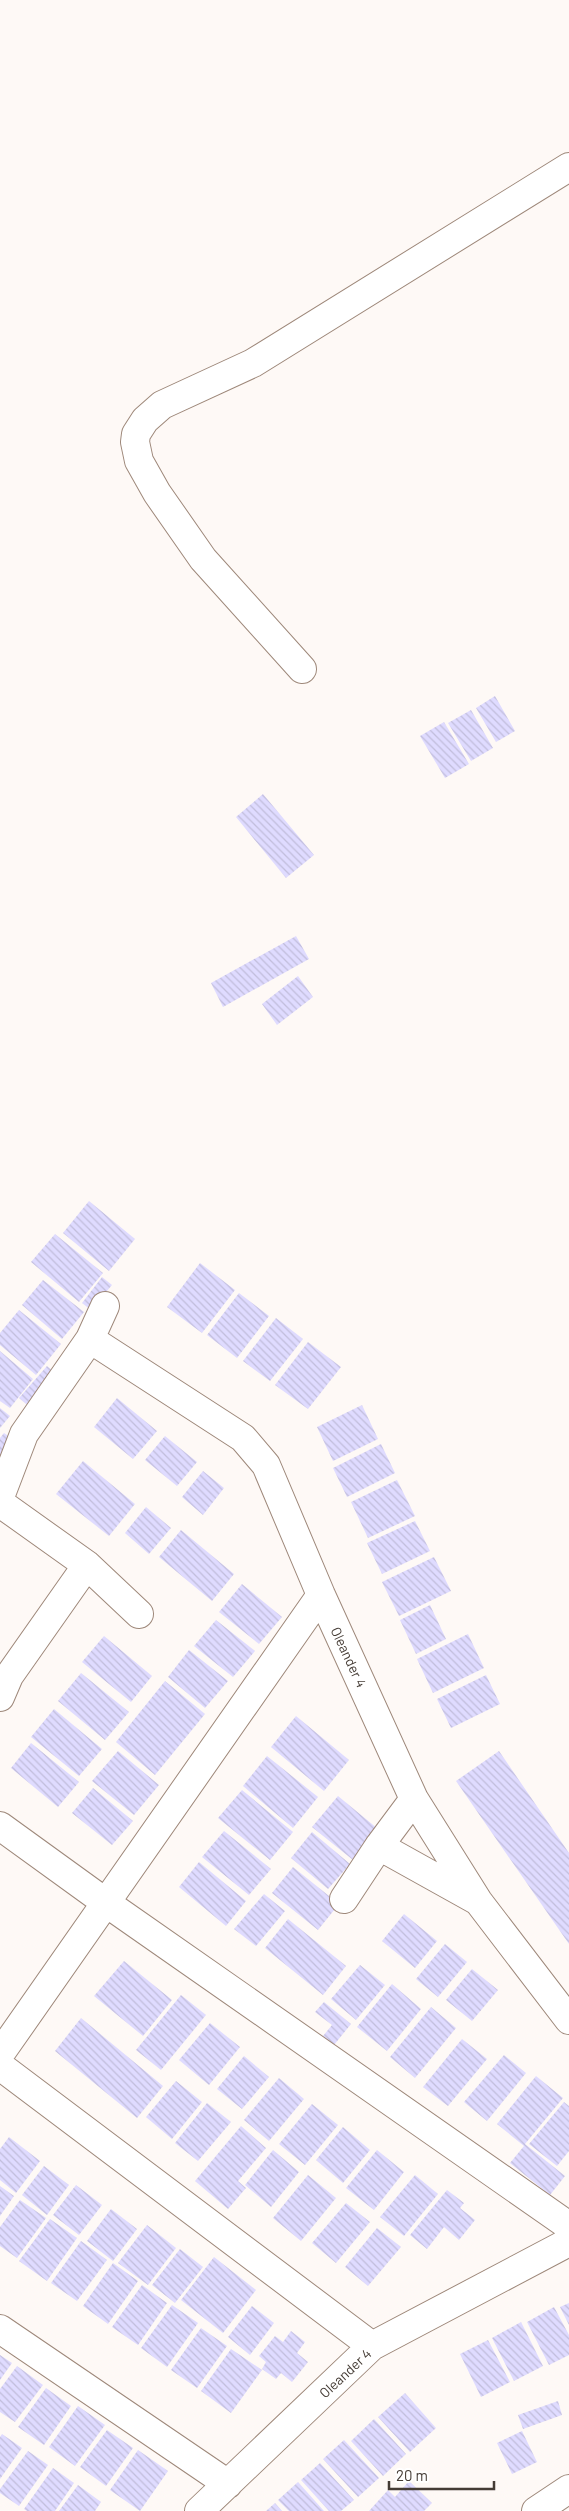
<svg xmlns="http://www.w3.org/2000/svg" width="569" height="2511" viewBox="0 0 569 2511" font-family="Barlow,sans-serif">
  <style>
    .building { fill: url(#building-back-hatch) }
    .lines { fill: none; stroke-linecap: round; stroke-linejoin: round }
    .minor-casing { stroke: #9e887a; stroke-width: 30 }
    .minor { stroke: #fff; stroke-width: 28 }
    .labels { text-anchor: middle; dominant-baseline: central; stroke-width: 5; stroke-linejoin: round; paint-order: stroke }
    .street-label { font-size: 14px; fill: #443b34; stroke: #fff }
  </style>
  <defs>
    <pattern id="building-back-hatch" width="6" height="6" patternUnits="userSpaceOnUse" patternTransform="scale(1.25)"><rect width="6" height="6" fill="#dfdbff"/><path d="M-1 5l2 2M0 0l6 6M5-1l2 2" fill="none" stroke="#c1bddb"/></pattern>
  </defs>
  <rect width="100%" height="100%" fill="#fef9f6"/>
  <path class="building" d="M495 696 515 731 496 742 476 708Z
    M471 710 493 748 471 761 448 723Z
    M444 722 469 764 445 778 420 736Z
    M263 794 314 855 286 878 236 817Z
    M296 936 309 959 223 1007 211 983Z
    M298 976 313 997 277 1025 262 1004Z
    M89 1201 135 1239 109 1271 63 1233Z
    M55 1234 103 1273 79 1302 31 1262Z
    M200 1263 235 1290 202 1333 167 1307Z
    M102 1277 112 1285 91 1310 82 1303Z
    M43 1280 84 1312 62 1339 22 1305Z
    M239 1293 269 1316 237 1358 207 1335Z
    M19 1310 61 1344 36 1375 0 1345V1333Z
    M276 1318 303 1339 270 1381 243 1361Z
    M308 1342 341 1367 308 1409 275 1385Z
    M0 1351 33 1379 10 1408 0 1401Z
    M47 1366 59 1376 32 1409 19 1398Z
    M117 1398 157 1431 133 1459 94 1427Z
    M362 1405 378 1439 333 1461 317 1427Z
    M0 1408 10 1416 0 1428Z
    M4 1433 14 1440 0 1457V1438Z
    M165 1436 197 1462 177 1486 145 1460Z
    M381 1444 395 1473 347 1497 333 1468Z
    M83 1461 135 1504 109 1536 56 1494Z
    M203 1471 224 1488 203 1515 182 1497Z
    M397 1480 415 1516 368 1538 351 1502Z
    M146 1507 171 1528 149 1554 125 1533Z
    M415 1521 430 1551 382 1574 367 1543Z
    M181 1530 234 1574 212 1601 159 1557Z
    M434 1557 451 1591 399 1616 382 1582Z
    M242 1584 282 1617 259 1644 219 1612Z
    M430 1605 446 1639 416 1654 400 1620Z
    M216 1620 255 1651 233 1677 194 1646Z
    M468 1634 484 1668 433 1693 417 1659Z
    M104 1636 152 1676 131 1702 82 1662Z
    M189 1650 228 1681 205 1708 168 1677Z
    M81 1673 129 1712 105 1740 58 1701Z
    M486 1675 500 1704 451 1728 437 1699Z
    M165 1681 205 1714 155 1775 116 1742Z
    M54 1709 102 1749 79 1776 31 1737Z
    M296 1716 349 1760 324 1791 271 1747Z
    M31 1743 79 1782 58 1807 11 1768Z
    M118 1751 159 1785 134 1815 92 1781Z
    M499 1751 569 1853V1944L456 1781Z
    M267 1756 318 1797 293 1828 243 1786Z
    M93 1788 133 1821 112 1845 72 1813Z
    M242 1790 293 1832 270 1860 218 1818Z
    M338 1796 378 1829 353 1860 312 1827Z
    M224 1831 271 1869 249 1895 202 1857Z
    M312 1832 350 1864 328 1889 291 1858Z
    M199 1862 246 1901 226 1926 179 1887Z
    M293 1867 339 1904 318 1930 272 1893Z
    M264 1894 285 1911 256 1946 234 1929Z
    M404 1914 437 1941 415 1968 382 1941Z
    M288 1919 346 1966 323 1995 265 1948Z
    M445 1944 467 1962 438 1997 416 1979Z
    M124 1961 172 2000 143 2036 94 1996Z
    M360 1965 385 1985 356 2020 331 1999Z
    M472 1969 498 1990 472 2021 446 2000Z
    M392 1984 421 2009 387 2051 357 2027Z
    M181 1995 206 2015 161 2070 136 2050Z
    M324 2002 351 2024 334 2045 323 2036 332 2025 315 2012Z
    M431 2007 456 2028 415 2078 390 2057Z
    M81 2018 163 2086 137 2118 55 2051Z
    M210 2023 240 2047 209 2085 179 2060Z
    M462 2039 487 2059 448 2106 423 2087Z
    M504 2055 526 2073 487 2121 464 2102Z
    M244 2056 269 2077 242 2109 217 2089Z
    M536 2076 563 2098 525 2144 565 2176 550 2195 510 2163 524 2146 497 2124Z
    M279 2078 304 2099 269 2141 244 2120Z
    M176 2081 202 2102 172 2139 146 2117Z
    M564 2102 569 2106V2151L557 2166 529 2144Z
    M207 2103 231 2122 198 2161 175 2143Z
    M312 2104 338 2125 305 2165 279 2144Z
    M241 2126 266 2148 238 2181 246 2188 228 2209 195 2181Z
    M343 2127 370 2150 343 2183 316 2160Z
    M9 2137 40 2161 16 2193 0 2180V2149Z
    M273 2150 299 2172 271 2207 245 2185Z
    M377 2150 404 2172 374 2210 346 2188Z
    M44 2166 69 2185 47 2215 22 2195Z
    M308 2175 336 2198 301 2241 273 2218Z
    M415 2175 438 2194 404 2236 380 2217Z
    M76 2185 102 2205 79 2235 53 2215Z
    M0 2186 14 2196 0 2216Z
    M447 2190 464 2203 460 2208 475 2220 459 2240 444 2227 427 2249 410 2235Z
    M20 2200 46 2218 17 2258 0 2246V2227Z
    M346 2203 370 2222 336 2263 312 2243Z
    M111 2209 137 2229 113 2261 87 2241Z
    M50 2219 77 2238 47 2281 19 2261Z
    M147 2225 176 2248 148 2285 118 2263Z
    M377 2228 401 2247 368 2286 345 2267Z
    M81 2241 107 2260 77 2301 51 2283Z
    M180 2249 203 2267 175 2303 152 2285Z
    M214 2257 256 2290 223 2333 181 2300Z
    M113 2263 138 2281 108 2324 83 2306Z
    M142 2285 167 2303 138 2345 112 2327Z
    M569 2303V2325L560 2307Z
    M172 2305 198 2323 167 2367 141 2348Z
    M252 2306 274 2323 250 2355 228 2337Z
    M554 2307 569 2335V2355L549 2365 527 2322Z
    M521 2322 543 2366 514 2381 492 2338Z
    M201 2328 227 2346 197 2388 171 2370Z
    M291 2331 305 2342 297 2353 308 2362 292 2382 281 2373 276 2379 262 2369 266 2362 259 2356 275 2336 283 2342Z
    M488 2340 510 2382 481 2397 460 2354Z
    M231 2349 262 2370 231 2413 201 2391Z
    M0 2355 12 2363 0 2380Z
    M17 2366 43 2385 15 2422 0 2412V2389Z
    M46 2388 71 2406 44 2445 18 2427Z
    M405 2393 436 2428 410 2452 378 2417Z
    M558 2401 562 2415 523 2429 518 2415Z
    M78 2406 105 2425 75 2466 49 2447Z
    M374 2419 406 2454 383 2476 351 2441Z
    M107 2430 133 2448 106 2486 80 2467Z
    M522 2431 537 2462 512 2474 497 2443Z
    M2 2434 22 2448 0 2479V2437Z
    M344 2440 379 2478 358 2497 323 2459Z
    M138 2450 168 2471 140 2511 110 2490Z
    M28 2451 48 2465 19 2506 0 2493V2489Z
    M320 2463 354 2500 341 2511H329L301 2480Z
    M53 2468 74 2483 55 2511H27L24 2509Z
    M409 2481 432 2503 424 2511H369L388 2490 395 2497Z
    M298 2482 324 2511H289L278 2500Z
    M78 2485 101 2502 95 2511H59Z
    M275 2503 282 2511H266Z"/>
  <g class="lines">
    <defs>
      <path id="minor" d="M302 669 203 559 157 493 139 461 135 442 136 434 145 420 162 405 253 363 569 167
        M90 1339 243 1438 266 1465 321 1595 414 1799 478 1901 569 2020
        M0 1497 24 1434 90 1339 105 1306
        M0 1503 87 1565 139 1614
        M0 1697 9 1676 87 1565
        M0 1826 105 1902 569 2226
        M379 1846 476 1900
        M344 1899 379 1846 414 1799
        M0 2054 321 1595
        M0 2066 372 2346
        M0 2329 228 2484
        M199 2511 372 2346 569 2242
        M536 2511 569 2489"/>
    </defs>
    <use href="#minor" class="minor-casing"/>
    <use href="#minor" class="minor"/>
  </g>
  <g class="labels">
    <g class="street-label">
      <text transform="translate(349 1657) rotate(65)">Oleander 4</text>
      <text transform="translate(345 2373) rotate(-43)">Oleander 4</text>
    </g>
  </g>
  <path d="M389 2481v8h105v-8" fill="none" stroke="#443b34" stroke-width="2.5"/>
  <text x="396" y="2481" font-size="15" fill="#443b34" stroke="#ffffff" stroke-width="4" paint-order="stroke">20 m</text>
</svg>
